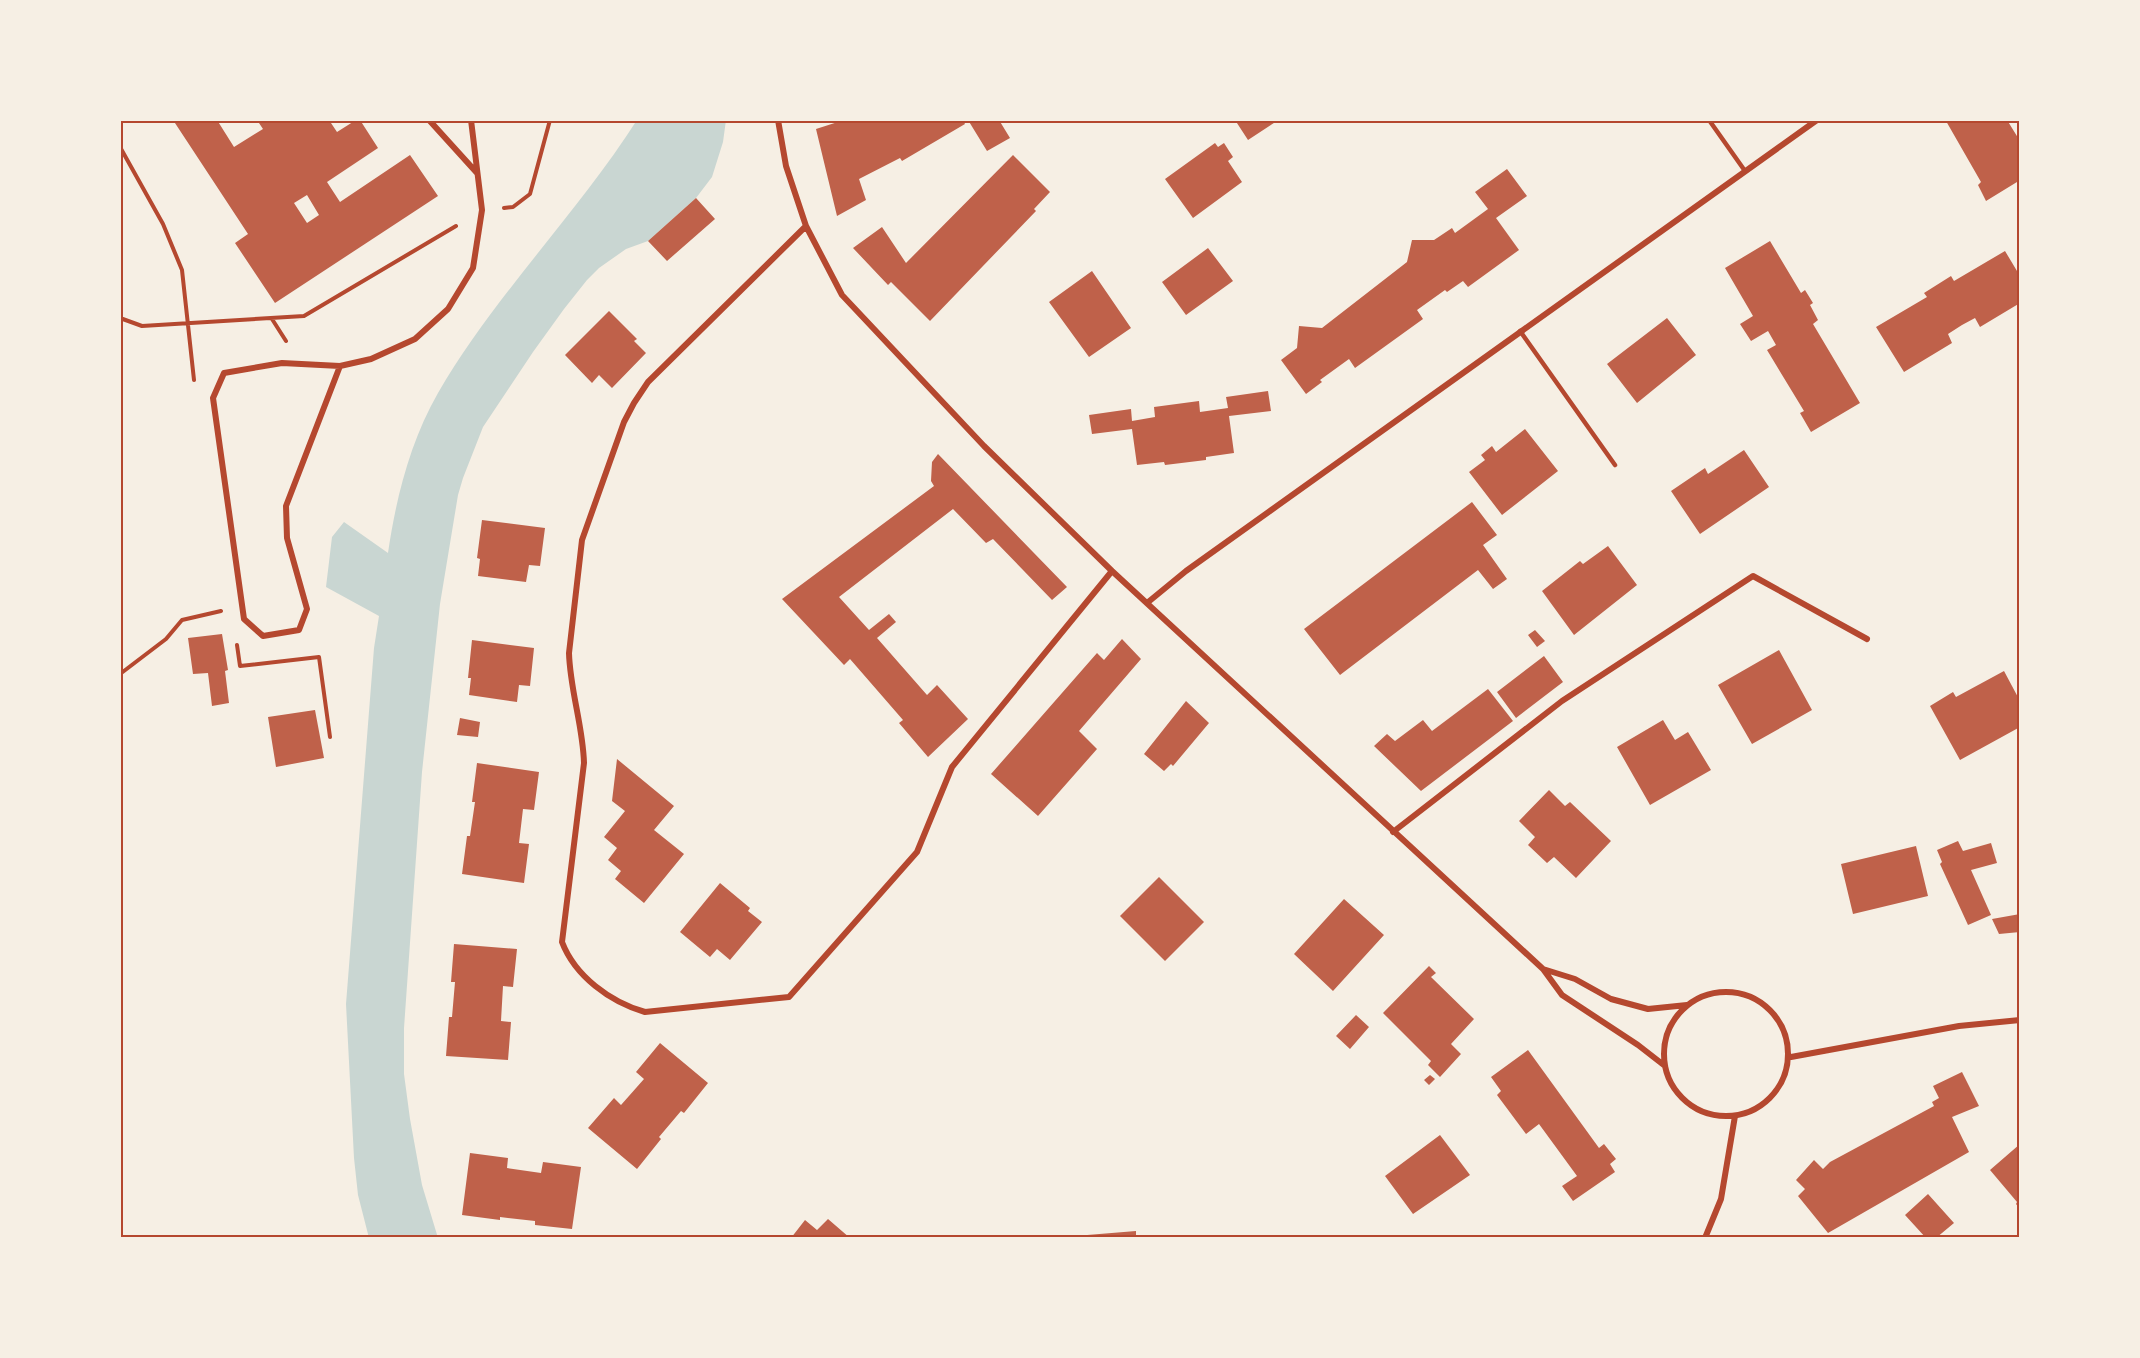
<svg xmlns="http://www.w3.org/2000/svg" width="2140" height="1358" viewBox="0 0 2140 1358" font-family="'Open Sans',sans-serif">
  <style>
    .water { fill: #c9d6d2 }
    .building { fill: #bf614a; fill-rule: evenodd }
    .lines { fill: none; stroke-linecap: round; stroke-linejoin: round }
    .path { stroke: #b5482f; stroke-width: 4 }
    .service { stroke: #b5482f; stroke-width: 4.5 }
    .minor { stroke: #b5482f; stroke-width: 6 }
    .neatline { fill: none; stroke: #b5482f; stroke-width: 2 }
  </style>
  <rect width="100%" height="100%" fill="#f6efe4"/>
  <path class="water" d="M637 120H726L723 142 712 177 696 198 648 241 626 249 599 268 587 280 564 309 533 352 483 427 463 478 458 495 440 604 422 772 404 1028V1074L410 1119 422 1185 438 1238H369L358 1195 354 1158 346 1004 374 648 379 616 326 587 332 537 344 522 388 553C396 498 410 442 438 393 495 295 577 214 637 120Z"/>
  <path class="building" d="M173 120H217L234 147 263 129 257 120H329L337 132 356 120H360L378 148 327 182 340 202 410 155 438 196 275 303 235 243 248 234ZM307 195 319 215 307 223 294 203Z
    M844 120H900L901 122 904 120H963L965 124 902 161 900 158 859 179 866 200 837 216 816 129Z
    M968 120H999L1010 138 987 151Z
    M1235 120H1276L1277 121 1248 140Z
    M1948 120H2007L2020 141V187L2017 182 1986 201 1978 185 1981 182 1946 121Z
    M1215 143 1218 147 1224 143 1233 157 1228 161 1242 182 1193 218 1165 179Z
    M1013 155 1050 192 1034 209 1036 211 930 321 891 282 888 285 853 248 882 227 906 263Z
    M1507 169 1527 196 1496 218 1519 250 1468 287 1463 281 1447 292 1445 290 1417 310 1423 319 1355 368 1349 359 1320 380 1322 382 1306 394 1281 360 1297 348 1299 326 1322 328 1407 262 1412 240H1434L1452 228 1455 233 1488 209 1475 192Z
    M696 198 715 219 667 261 648 241Z
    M1770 241 1801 293 1805 290 1813 303 1810 305 1818 320 1813 324 1860 403 1811 432 1800 413 1804 411 1767 350 1776 345 1768 331 1751 341 1740 324 1753 316 1725 268Z
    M1208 248 1233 281 1186 315 1162 282Z
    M2005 251 2020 276V303L1980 327 1975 318 1962 325 1948 334 1952 343 1904 372 1876 327 1927 297 1924 293 1951 276 1954 281Z
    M1092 271 1131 328 1089 357 1049 302Z
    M609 311 637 339 634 341 646 353 612 388 599 375 592 383 565 355Z
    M1667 318 1696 355 1637 403 1607 364Z
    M1268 391 1271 411 1229 416 1234 453 1206 457V460L1165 465 1164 462 1137 465 1132 429 1092 434 1089 415 1131 409 1132 421 1155 417 1154 407 1199 401 1200 412 1228 408 1226 397Z
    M1525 429 1558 471 1502 515 1469 472 1485 460 1481 455 1492 446 1496 452Z
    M1744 450 1769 487 1700 534 1671 491 1705 468 1708 474Z
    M938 454 1067 587 1052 600 993 539 986 543 953 509 839 597 869 630 889 614 896 622 877 638 927 695 937 685 968 719 928 757 899 723 903 720 850 659 844 665 782 599 934 486 931 481 932 462Z
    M1472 502 1497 535 1483 545 1507 579 1493 589 1478 570 1340 675 1304 629Z
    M482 520 545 528 540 566 529 565 526 582 478 576 480 559 477 558Z
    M1608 546 1637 585 1574 635 1542 591 1580 561 1583 564Z
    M1535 630 1545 641 1537 647 1528 635Z
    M222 634 228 670 225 671 229 703 212 706 208 673 193 674 188 638Z
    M1122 639 1141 659 1079 731 1097 749 1038 816 991 774 1097 653 1104 660Z
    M472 640 534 648 530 686 519 685 517 702 469 695 471 678H468Z
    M1779 650 1812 710 1752 744 1718 685Z
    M1544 656 1563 682 1516 718 1497 692Z
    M2004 671 2020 701V727L1960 760 1930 706 1953 692 1956 697Z
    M1488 689 1513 721 1421 791 1374 746 1387 734 1395 741 1423 720 1432 731Z
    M1186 701 1209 723 1173 766 1171 764 1164 771 1144 754Z
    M315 710 324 758 276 767 268 717Z
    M460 718 480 722 478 737 457 735Z
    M1663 720 1675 740 1688 732 1711 770 1650 805 1617 747Z
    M617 759 674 806 654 830 684 854 644 903 615 879 621 871 608 860 617 848 604 837 625 811 612 801Z
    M477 763 539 772 534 810 523 809 519 843 529 844 524 883 462 874 467 836H470L475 802H472Z
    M1549 790 1565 806 1570 802 1611 841 1576 878 1554 857 1547 863 1528 845 1535 837 1519 821Z
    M1958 841 1963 851 1991 843 1997 863 1971 870 1991 915 1968 925 1940 864 1942 862 1937 850Z
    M1916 846 1928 896 1853 914 1841 864Z
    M1159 877 1204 922 1165 961 1120 916Z
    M720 883 750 908 748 911 762 922 730 960 717 949 710 957 680 932Z
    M1344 899 1384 935 1333 991 1294 954Z
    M2020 914V932L1999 934 1992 919Z
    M454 944 517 949 513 987 503 986 501 1021 511 1022 508 1060 446 1056 449 1017H452L455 982H451Z
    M1429 966 1436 973 1431 977 1474 1019 1451 1044 1461 1054 1440 1077 1428 1065 1431 1061 1383 1013Z
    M1356 1015 1369 1027 1350 1049 1336 1036Z
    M660 1043 708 1083 684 1113 681 1111 659 1137 661 1139 637 1169 588 1128 614 1098 621 1105 644 1079 636 1072Z
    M1528 1050 1599 1148 1604 1144 1616 1159 1610 1164 1615 1172 1573 1201 1562 1186 1577 1176 1539 1124 1526 1134 1497 1095 1501 1091 1491 1077Z
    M1962 1072 1979 1106 1952 1117 1969 1152 1828 1233 1798 1196 1805 1189 1796 1180 1814 1160 1823 1169 1830 1162 1934 1106 1932 1102 1939 1098 1933 1086Z
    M1430 1075 1435 1079 1429 1085 1424 1080Z
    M1440 1135 1470 1175 1413 1214 1385 1176Z
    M2020 1144V1209L2016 1204 2017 1202 1990 1170Z
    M470 1153 508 1158 507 1168 541 1173 543 1162 581 1167 572 1229 535 1225V1221L500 1217V1220L462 1215Z
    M1928 1194 1954 1223 1936 1238H1926L1905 1215Z
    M828 1219 850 1238H791L805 1220 817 1230Z
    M1136 1231V1238H1075V1236Z"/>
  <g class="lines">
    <path class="path" d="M120 147 163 224 182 270 194 380
      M504 208 513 207 530 194 550 120
      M120 318 142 326 304 316 456 226
      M272 319 286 341
      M237 645 240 666 319 657 330 737
      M120 674 166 639 182 620 221 611"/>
    <path class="service" d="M1709 120 1745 171
      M1520 331 1615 465"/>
    <path class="minor" d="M429 120 477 173
      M778 120 786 166 806 226 842 295 984 446 1112 571 1543 969 1562 995 1638 1045 1665 1066
      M806 226 648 382 634 403 624 422 582 540 569 653C570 690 583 726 584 763L562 942C575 976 610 1002 645 1012L789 997 917 852 952 767 1112 571
      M340 366 286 506 287 538 307 609 299 630 263 636 244 619 213 398 224 373 282 363 340 366 371 359 415 339 448 309 473 268 482 210 471 120
      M1147 603 1186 571 1817 120
      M1393 832 1562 701 1753 576 1867 639
      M1543 969 1575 979 1611 999 1648 1009 1687 1005
      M1664 1054a62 62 0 1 1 124 0a62 62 0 1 1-124 0Z
      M1791 1057 1959 1026 2020 1020
      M1705 1238 1721 1199 1735 1116"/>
  </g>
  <rect width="2140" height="1358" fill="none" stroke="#f6efe4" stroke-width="243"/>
  <rect x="122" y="122" width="1896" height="1114" class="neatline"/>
</svg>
